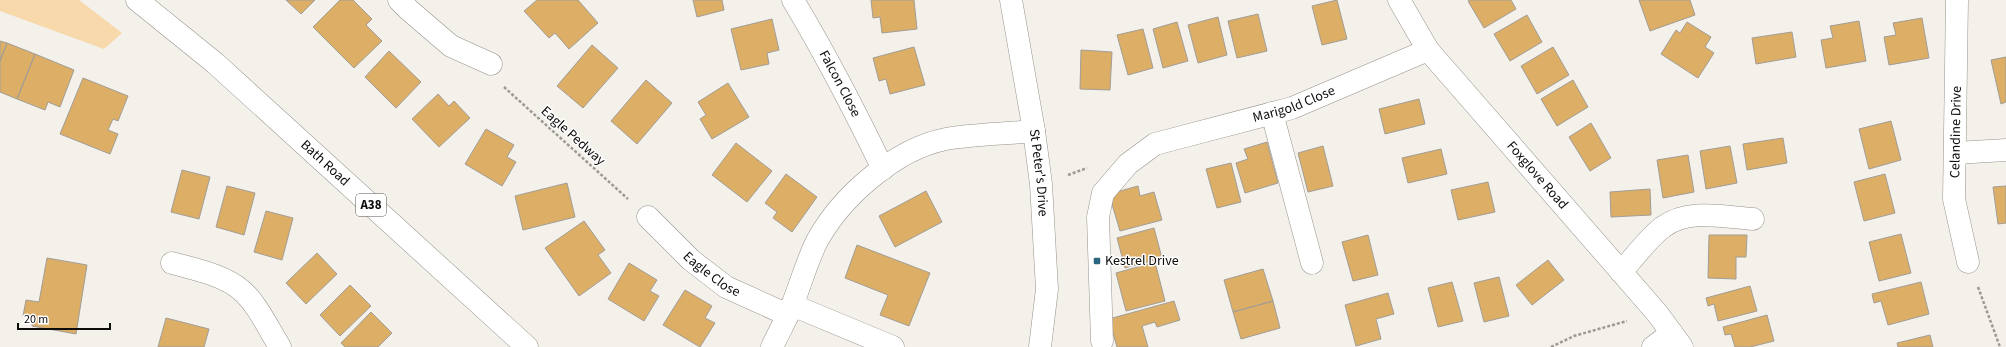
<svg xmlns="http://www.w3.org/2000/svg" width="2006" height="347" viewBox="0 0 2006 347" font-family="'Source Sans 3',sans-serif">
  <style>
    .green { fill: #f7d9ac }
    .building { fill: #ddae65; stroke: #a19d97 }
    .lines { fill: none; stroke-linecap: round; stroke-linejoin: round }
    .minor-casing { stroke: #97938d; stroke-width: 23 }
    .major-casing { stroke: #97938d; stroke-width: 23 }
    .path { stroke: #9d9a95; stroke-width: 2.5; stroke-dasharray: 3 2; stroke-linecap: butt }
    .minor { stroke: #fff; stroke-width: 22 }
    .major { stroke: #fff; stroke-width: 22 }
    .poi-dot { fill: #2c677f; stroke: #fff; stroke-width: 1.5 }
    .labels { text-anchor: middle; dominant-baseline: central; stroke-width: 3; stroke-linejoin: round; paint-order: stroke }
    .shield { fill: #fff; stroke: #565554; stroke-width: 1 }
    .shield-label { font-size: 13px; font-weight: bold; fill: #0d0c0a }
    .street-label { font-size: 14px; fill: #0d0c0a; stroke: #fff }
    .poi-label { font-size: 14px; fill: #0d0c0a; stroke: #fff; text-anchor: start }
  </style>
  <rect width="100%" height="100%" fill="#f4f0ea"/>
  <path class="green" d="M0 0H79L122 33 104 49 0 11Z"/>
  <path class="building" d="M286 0H315L301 14Z
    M340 0H353L372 19 366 25 382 41 354 68 313 27Z
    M537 0H578L598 23 569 49 555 33 549 38 524 11Z
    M693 0H722L724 10 697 17Z
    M871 0H914L917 29 882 33 880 17 873 18Z
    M1337 0 1347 39 1322 45 1312 6Z
    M1470 0H1511L1516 9 1484 28 1468 1Z
    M1639 0H1690L1695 15 1650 31Z
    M1258 14 1267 51 1237 58 1228 21Z
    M1527 15 1542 42 1510 61 1494 34Z
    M1218 17 1227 55 1198 63 1188 25Z
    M1922 18 1929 58 1889 65 1884 37 1896 35 1893 23Z
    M772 19 779 50 767 53 769 64 741 70 731 29Z
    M1859 21 1866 61 1826 68 1821 40 1833 38 1830 26Z
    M1177 22 1188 61 1163 68 1153 29Z
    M1687 22 1711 37 1705 47 1714 53 1698 78 1661 54 1676 30 1680 33Z
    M1143 29 1153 68 1128 75 1117 35Z
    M1792 32 1796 57 1756 64 1752 38Z
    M0 41 7 43 0 61Z
    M7 43 35 54 17 99 0 92V61Z
    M592 45 618 68 583 108 557 86Z
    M914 47 925 85 890 94 886 79 879 81 873 58Z
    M1553 47 1569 75 1537 94 1521 66Z
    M1081 50 1112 52 1110 90 1080 89Z
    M389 51 421 82 396 108 365 77Z
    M35 54 74 70 60 107 48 102 45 110 17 99Z
    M2006 57V102L2001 104 1991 60Z
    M83 78 128 96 118 121 113 119 108 130 118 134 110 154 60 134Z
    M646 80 672 103 637 144 611 121Z
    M1573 80 1588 107 1557 126 1541 99Z
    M728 83 749 117 712 139 700 119 706 115 698 102Z
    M438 94 449 106 454 101 470 118 439 147 412 119Z
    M1419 99 1425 124 1385 134 1379 109Z
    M1891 121 1901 160 1869 169 1859 129Z
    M1591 123 1611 158 1590 171 1569 137Z
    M486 129 514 145 507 157 516 162 502 186 465 164Z
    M1783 138 1787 163 1747 170 1743 144Z
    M1267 142 1278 183 1245 193 1236 163 1248 159 1244 149Z
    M736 143 772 171 747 202 712 175Z
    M1323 146 1333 186 1308 192 1298 153Z
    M1730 146 1737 183 1706 189 1700 151Z
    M1441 149 1447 174 1408 183 1402 158Z
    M1688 155 1694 192 1663 198 1657 160Z
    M1231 163 1241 202 1217 208 1206 169Z
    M182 170 210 177 199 219 171 212Z
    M786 174 817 197 792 232 773 218 777 212 765 203Z
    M1885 174 1895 213 1864 221 1854 182Z
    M1488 182 1495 212 1458 220 1451 190Z
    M567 183 575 217 523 230 515 196Z
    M227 186 255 193 244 235 216 227Z
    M1138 186 1140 196 1154 192 1162 220 1120 231 1109 194Z
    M2006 186V223L1998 224 1993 187Z
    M1650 189 1651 215 1611 217 1610 192Z
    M926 191 942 222 895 247 879 216Z
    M266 211 293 218 282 260 254 252Z
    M584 221 605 250 598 255 611 273 579 296 545 248Z
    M1154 228 1162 258 1125 268 1117 238Z
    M1901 234 1911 273 1879 281 1869 242Z
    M1368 235 1378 275 1353 281 1342 242Z
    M1709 235H1747L1746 257H1736V279L1708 278Z
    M857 245 930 273 909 326 880 315 888 295 845 278Z
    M317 253 337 274 306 304 286 283Z
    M47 258 87 265 76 334 32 326 33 318 23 316 26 300 39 302Z
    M1548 260 1564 280 1532 305 1516 285Z
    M1155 262 1165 301 1126 311 1116 273Z
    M629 263 657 280 650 291 659 296 644 321 608 299Z
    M1263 269 1273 301 1233 312 1224 280Z
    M1499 277 1509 316 1484 322 1474 283Z
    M1452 282 1463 321 1438 327 1428 288Z
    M1921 282 1929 314 1888 325 1881 301 1874 303 1872 294Z
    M350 285 371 306 340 336 320 315Z
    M1750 286 1757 311 1718 321 1714 304 1708 306 1706 298Z
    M685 290 712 306 705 318 715 323 700 347 663 325Z
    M1388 293 1394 314 1376 319 1381 339 1356 346 1345 305Z
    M1174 301 1180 320 1157 327 1155 322 1142 326 1148 347H1117L1109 319Z
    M1273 301 1280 328 1241 339 1233 312Z
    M371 312 392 333 378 347H345L341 343Z
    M1767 315 1774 341 1750 347H1735L1731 334 1725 335 1723 327Z
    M166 318 209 329 204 347H158Z
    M1930 335 1933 347H1898L1897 343Z"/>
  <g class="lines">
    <defs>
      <g id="minor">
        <path d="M399 0 409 10 451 46 491 64"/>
        <path id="s1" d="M793 0C826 55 855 111 883 169"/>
        <path id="s2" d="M1011 0 1034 131 1041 184 1047 289 1040 347"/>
        <path id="s3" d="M1399 0 1428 50 1657 313 1682 347"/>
        <path d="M1957 0 1954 199 1968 262"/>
        <path d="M1272 113 1312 263"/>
        <path d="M1956 153 2006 150"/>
        <path id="s4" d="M648 217 691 260 726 287 788 315"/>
        <path d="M172 263C194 269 224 275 241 290 257 303 269 330 280 347"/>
        <path d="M1621 272C1633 259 1649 237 1663 227 1688 208 1724 217 1753 219"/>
        <path d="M792 305 893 347"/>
        <path id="s5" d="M1102 341 1098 217 1103 193 1128 164 1155 144 1292 108 1428 50"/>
        <path d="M772 347C779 332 787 318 793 303 801 283 807 261 817 241 841 197 895 149 946 139 975 134 1005 134 1034 131"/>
        <path d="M1653 347 1672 333"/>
      </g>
      <g id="major">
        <path id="s6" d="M137 0 215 63 527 347"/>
      </g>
    </defs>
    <use href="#minor" class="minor-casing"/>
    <use href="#major" class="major-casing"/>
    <path class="path" d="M504 87 628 199
      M1068 175 1087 168
      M1978 287 2000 347
      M1551 347 1574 336 1627 321"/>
    <use href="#minor" class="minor"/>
    <use href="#major" class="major"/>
  </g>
  <rect class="poi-dot" x="1093" y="257" width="8" height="8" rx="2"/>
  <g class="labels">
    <rect class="shield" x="356" y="194" width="30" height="22" rx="3"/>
    <g class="shield-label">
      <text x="371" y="205">A38</text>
    </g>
    <g class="street-label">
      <text stroke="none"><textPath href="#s1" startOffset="96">Falcon Close</textPath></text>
      <text stroke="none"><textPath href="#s5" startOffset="365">Marigold Close</textPath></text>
      <text transform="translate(1956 132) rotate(-89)">Celandine Drive</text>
      <text transform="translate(573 136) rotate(42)">Eagle Pedway</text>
      <text stroke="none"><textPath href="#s6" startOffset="249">Bath Road</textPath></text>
      <text stroke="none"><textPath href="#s2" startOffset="175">St Peter's Drive</textPath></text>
      <text stroke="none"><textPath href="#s3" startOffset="224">Foxglove Road</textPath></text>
      <text stroke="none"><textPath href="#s4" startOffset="86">Eagle Close</textPath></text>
    </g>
    <g class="poi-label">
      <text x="1105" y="261">Kestrel Drive</text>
    </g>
  </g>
  <path d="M18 323v6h92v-6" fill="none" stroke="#0d0c0a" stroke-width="2"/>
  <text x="24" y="323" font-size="12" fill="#0d0c0a" stroke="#ffffff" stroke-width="3" paint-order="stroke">20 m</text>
</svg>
